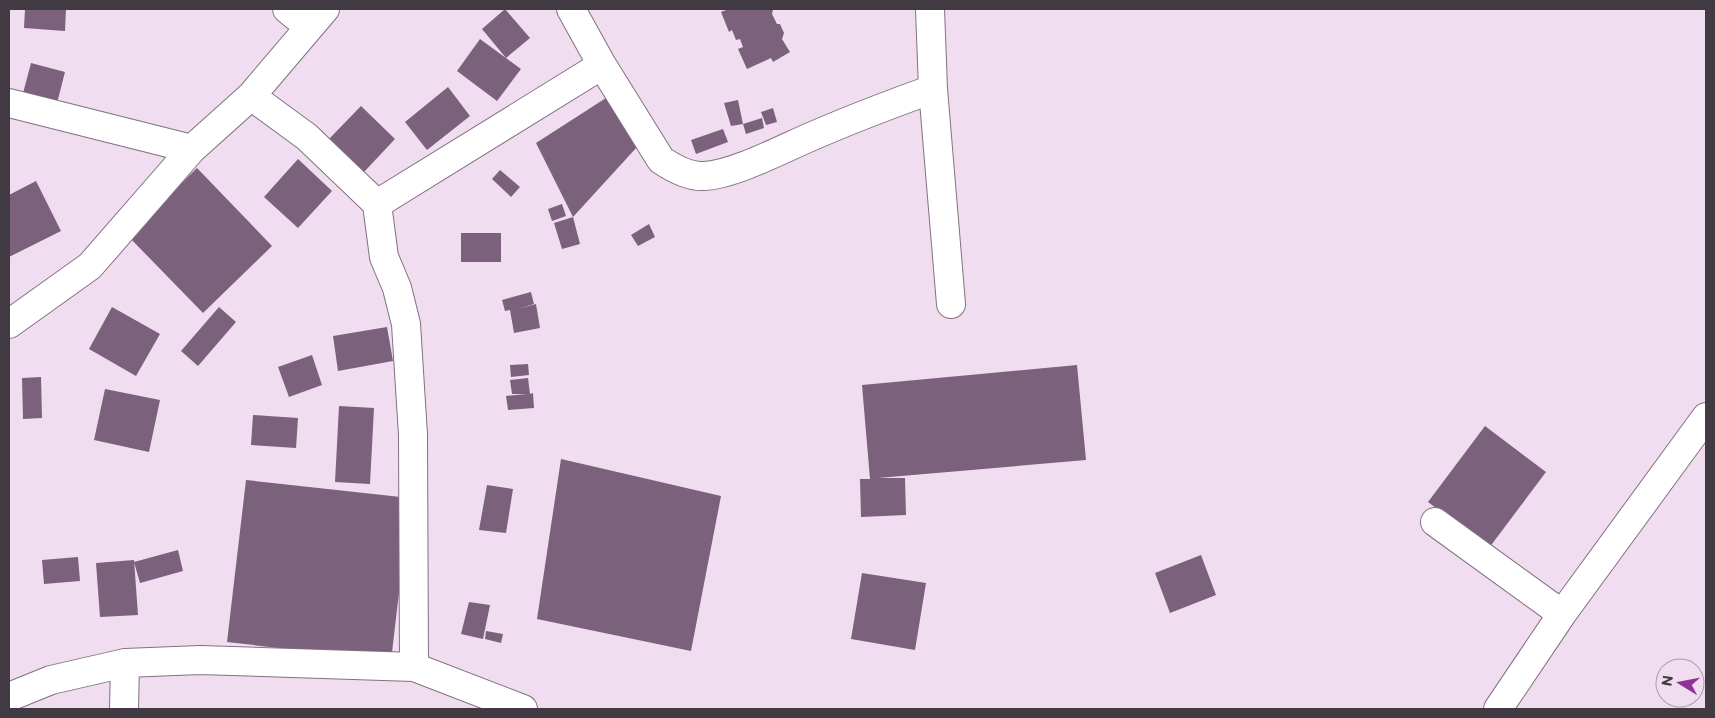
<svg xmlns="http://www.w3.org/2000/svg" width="1715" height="718" viewBox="0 0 1715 718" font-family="Commissioner,sans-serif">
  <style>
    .building { fill: #7b617c }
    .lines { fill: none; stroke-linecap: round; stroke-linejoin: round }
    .minor-casing { stroke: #817182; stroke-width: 30 }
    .minor { stroke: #fff; stroke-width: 28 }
  </style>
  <rect width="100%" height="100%" fill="#f0ddf0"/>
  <path class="building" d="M25 9H66L65 31 24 28Z
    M505 9 530 38 506 58 482 29Z
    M729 9H773L772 14 777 24H780L784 33 782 39 790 52 773 62 771 58 747 69 738 49 743 47 740 39 736 40 732 30 729 32 721 12Z
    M480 39 521 69 497 101 457 71Z
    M31 63 65 72 56 107 22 97Z
    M448 87 470 116 427 150 405 122Z
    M606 98 637 147 573 217 536 143Z
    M738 100 743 124 731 126 724 103Z
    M361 106 395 139 364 172 329 139Z
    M773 108 777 122 766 125 761 112Z
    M762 118 764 128 746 134 743 124Z
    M723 129 728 142 696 154 691 140Z
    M298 159 332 191 298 228 264 197Z
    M197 168 272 246 203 313 128 236Z
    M500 170 520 187 511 197 492 179Z
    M36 181 61 231 9 257V195Z
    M562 204 566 216 552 221 548 209Z
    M573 217 580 244 562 249 554 223Z
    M649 224 655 237 638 246 631 235Z
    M461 233H501V262H461Z
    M531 292 534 304 517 309 536 304 540 328 514 333 510 310 505 311 502 300Z
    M112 307 160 334 136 376 89 349Z
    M219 307 236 322 198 366 181 351Z
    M387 327 393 361 338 371 333 336Z
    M312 355 322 385 289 397 278 367Z
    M528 364 529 375 511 377 510 365Z
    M1077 365 1086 460 878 478H905L906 515 861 517 860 479H870L862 385Z
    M41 377 42 418 23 419 22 378Z
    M528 378 530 394 533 393 534 408 508 410 506 396 527 394H512L510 380Z
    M105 389 160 400 149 452 94 440Z
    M339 406 374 408 370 484 335 482Z
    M253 415 298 418 296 448 251 445Z
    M1485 426 1546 472 1489 548 1428 502Z
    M561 459 721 496 691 651 537 619Z
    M246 480 410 498 391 661 227 642Z
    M487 485 513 489 506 533 479 530Z
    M178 550 183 571 140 583 134 562Z
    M1201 555 1216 595 1170 613 1155 573Z
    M78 557 80 581 44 584 42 560Z
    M134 560 138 615 100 617 96 563Z
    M862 573 926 583 915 650 851 639Z
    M469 602 490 605 483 639 461 634Z
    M486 631 503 634 501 643 485 639Z"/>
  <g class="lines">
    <defs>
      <path id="minor" d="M287 9 308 26
        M571 9 602 65 661 160C673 168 689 177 704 176 734 175 786 147 815 135 854 118 894 103 933 89
        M930 9 933 89 951 304
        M251 96 307 137 377 204 384 257 397 288 406 324 413 435 414 667
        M9 103 192 149
        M377 204 602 65
        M9 324 90 266 192 149 251 96 325 9
        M1435 522 1562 614
        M9 697 51 680 125 663 200 660 414 667 523 709
        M124 709 125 663
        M1498 709 1562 614 1706 417"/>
    </defs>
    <use href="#minor" class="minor-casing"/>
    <use href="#minor" class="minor"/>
  </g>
  <rect width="1715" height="718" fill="none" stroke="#413a42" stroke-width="20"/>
  <g transform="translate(1680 683) rotate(280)"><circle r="24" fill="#f0ddf0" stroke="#aa9caa"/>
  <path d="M0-4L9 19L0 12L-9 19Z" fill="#923199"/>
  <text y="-8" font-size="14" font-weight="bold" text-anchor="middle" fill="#413a42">N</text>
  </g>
</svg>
